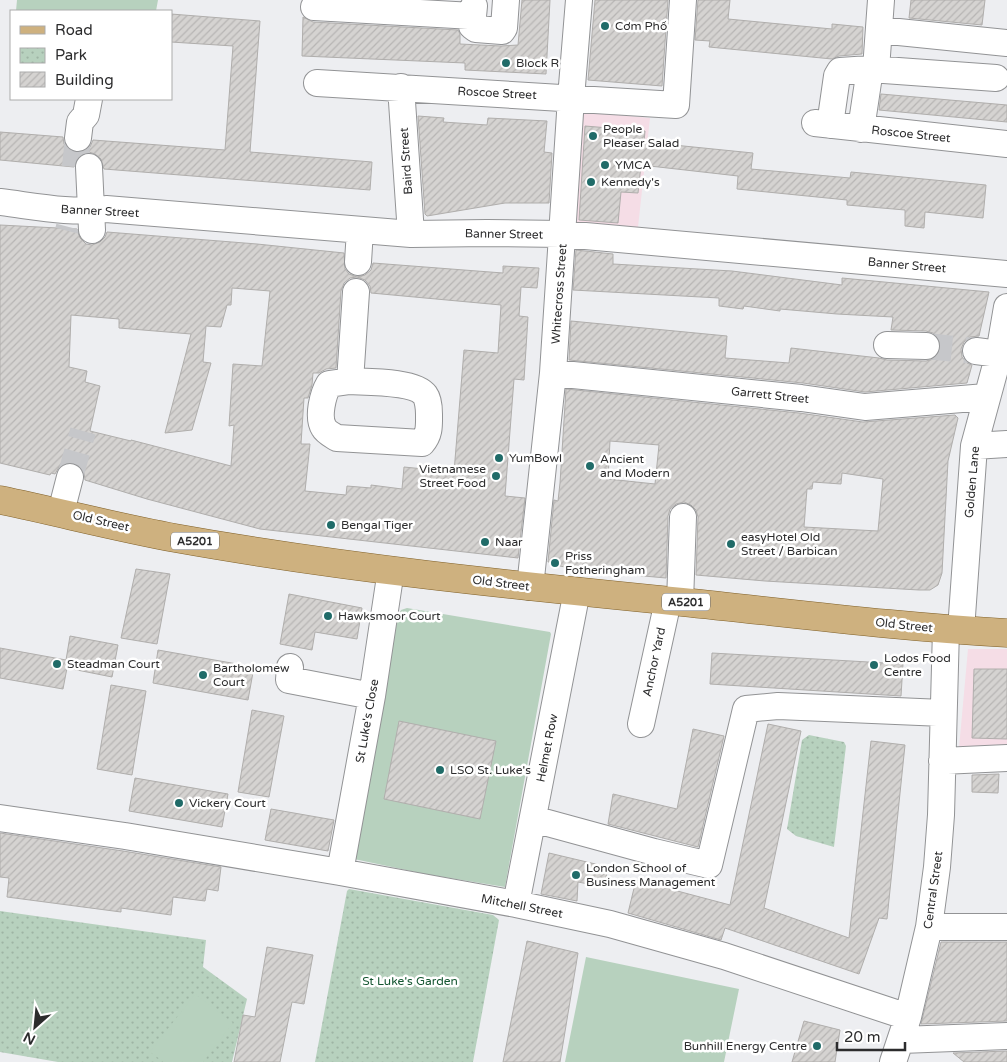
<svg xmlns="http://www.w3.org/2000/svg" width="1007" height="1062" viewBox="0 0 1007 1062" font-family="'Varela Round',sans-serif">
  <style>
    .commercial { fill: #f5dde6 }
    .park { fill: url(#park-dots) }
    .garden { fill: #b7d1be }
    .building { fill: url(#building-hatch); stroke: #b0aeac; fill-rule: evenodd }
    .lines { fill: none; stroke-linecap: round; stroke-linejoin: round }
    .minor-tunnel { stroke: #c6c7ca; stroke-width: 26; stroke-dasharray: 26 13; stroke-linecap: butt }
    .minor-casing { stroke: #929395; stroke-width: 28 }
    .major-casing { stroke: #80612a; stroke-width: 29 }
    .minor { stroke: #fff; stroke-width: 26 }
    .major { stroke: #ceb17f; stroke-width: 28 }
    .poi-dot { fill: #206b68; stroke: #fff; stroke-width: 2 }
    .labels { text-anchor: middle; dominant-baseline: central; stroke-width: 5; stroke-linejoin: round; paint-order: stroke }
    .shield { fill: #fff; stroke: #6b6b6c; stroke-width: 1 }
    .shield-label { font-size: 11px; font-weight: bold; fill: #2c2c2d }
    .poi-label { font-size: 12px; fill: #2c2c2d; stroke: #fff; text-anchor: start }
    .street-label { font-size: 12px; fill: #2c2c2d; stroke: #fff }
    .park-label { font-size: 12px; fill: #145631; stroke: #fff }
  </style>
  <defs>
    <pattern id="park-dots" width="8" height="8" patternUnits="userSpaceOnUse" patternTransform="scale(1.25)"><rect width="8" height="8" fill="#b7d1be"/><path d="M2 2h.1M6 6h.1" fill="none" stroke="#9eb4a4" stroke-width="1.8" stroke-linecap="round"/></pattern>
    <pattern id="building-hatch" width="6" height="6" patternUnits="userSpaceOnUse" patternTransform="scale(1.25)"><rect width="6" height="6" fill="#d5d3d1"/><path d="M-1 1l2-2M0 6l6-6M5 7l2-2" fill="none" stroke="#b7b5b4"/></pattern>
  </defs>
  <rect width="100%" height="100%" fill="#edeef1"/>
  <path class="commercial" d="M581 111 650 118 638 227 576 225Z
    M968 649H1007V747L959 748Z"/>
  <path class="park" d="M809 735 844 742 846 746 834 847 796 836 787 829 802 740Z
    M349 889 493 915 499 920 473 1062H315L347 891Z
    M0 911 206 940 203 967 247 999 232 1062H58L0 1052Z"/>
  <path class="garden" d="M17 0H158L156 11H16Z
    M407 608 550 632 551 634 505 887 425 874 354 859 398 616 401 610Z
    M586 957 739 989 724 1062H565Z
    M195 994 233 1023 203 1062H164L150 1052Z"/>
  <path class="building" d="M522 0H550L546 74 465 70V63L302 56 303 17 313 22 458 30 460 34V44L501 46 518 45Z
    M595 0H668L662 86 588 80Z
    M698 0H730L728 19 832 29V24L863 27 862 54 839 56 832 59 709 47 710 41 695 40Z
    M911 0H985L982 25 909 18Z
    M171 14 260 21 250 152 372 162 370 190 104 169 101 159 95 154 89 152 81 155 76 160 74 167 0 160V132L63 137 64 144 69 150 77 153 83 152 90 147 93 140 225 150 233 46 171 42Z
    M881 94 1007 105V122L879 110Z
    M418 116 444 118 443 122 487 125 488 118 547 121 544 152 552 153 549 203H505L427 216 425 214Z
    M585 126 645 131 644 142 753 153 751 169 850 178 851 172 986 185 983 218 925 212 924 228 905 226V210L847 205V200L737 189 738 176 641 165 638 193 621 192 618 223 579 220Z
    M0 225 77 229 80 238 86 244 92 245 100 242 105 237 107 232 257 244 344 253 345 269 349 274 357 277 365 275 371 270 373 263 503 273V266L539 268 537 288 521 287 519 316 528 317 524 380 514 379 505 496 525 498 518 558 260 529 147 499 85 480 84 473 81 467 73 462 66 463 59 467 55 474 51 473 50 475 0 463ZM357 277 365 280 370 286 371 293 501 305 498 353 464 350 454 472 404 467 402 489 371 485V488L347 486 346 495 305 491 310 444H301L304 398H308L312 385 313 373H319L326 369 336 368 341 291 344 283 350 278ZM232 288 270 291 262 366 233 364 229 426 234 425 231 466 131 440V441L90 431 100 386 85 382 87 371 69 367 71 315 119 319V328L191 334 165 433 192 430 211 363 203 362 206 326 221 327 227 305H231Z
    M576 250 613 254V264L732 271 842 285V278L989 292 979 336 970 337 964 342 961 349 962 357 967 363 972 365 967 383 865 392 803 383 569 360 571 321 727 336 725 358 789 363 791 348 879 358 887 360 926 361 934 359 938 354 941 347 939 338 933 333 926 331 891 330 893 317 837 314 780 309V311L744 306 743 309 719 306V298L573 290Z
    M566 389 799 413 863 422 955 415 958 418 948 461 942 573 938 585 930 590H919L765 581 696 575 698 517 696 510 691 505 684 502 676 504 670 509 668 516 666 578 588 571 554 565 555 562H548L554 500 558 501 560 483ZM610 441 659 445 655 484 608 479ZM842 473 883 479 878 531 804 527 807 489H812L813 482 841 484Z
    M136 569 170 574 157 644 121 638Z
    M289 594 362 608 357 639 315 632 312 650 280 644Z
    M70 636 118 645 112 677 67 668 63 689 0 678V648L66 660Z
    M158 650 254 667 248 700 153 683Z
    M712 653 903 664 901 696 710 684Z
    M974 669H1007V739L972 738Z
    M111 685 146 691 132 775 97 769Z
    M252 710 284 716 269 797 238 792Z
    M399 721 496 741 480 819 384 799Z
    M768 724 801 731 764 908 849 938 871 741 905 745 887 919 879 918 859 974 725 928 721 940 628 913 636 880 730 905Z
    M693 729 724 736 698 847 608 824 613 794 677 809Z
    M999 774 998 793 972 792V775Z
    M135 778 228 794 222 827 129 811Z
    M271 809 334 820 328 851 265 840Z
    M0 833 123 851 221 867 218 891 207 889 205 901 173 897 171 915 121 908V912L7 897 9 878 0 877Z
    M549 853 608 867 604 887 578 882 577 901 541 894Z
    M527 941 578 953 560 1062H503Z
    M941 942H1007V1021L921 1024Z
    M267 947 313 955 304 1004 292 1002 280 1062H234L243 1015 255 1017Z
    M804 1021 840 1030 835 1062H792Z
    M1007 1051V1062H964L953 1053Z"/>
  <g class="lines">
    <path class="minor-tunnel" d="M75 167 78 138
      M68 231 69 227
      M926 346 976 351
      M70 477 83 431"/>
    <defs>
      <path id="minor" d="M474 6 472 26 476 29 502 31 504 28 506 0
        M314 7 473 16
        M879 30 1007 43
        M876 69 881 0
        M317 83 676 105 683 0
        M401 87 411 234
        M815 123 1007 144
        M830 125 837 76 840 71 870 69
        M861 129 870 69 996 78
        M78 138 80 122 86 115 89 99
        M89 167 92 230
        M0 202C34 206 71 214 106 209L411 234 487 233 563 234 1007 274
        M358 262 360 230
        M887 345 926 346
        M976 351 999 354
        M553 373 801 398 865 407 986 397
        M350 381 329 384C323 394 317 417 324 428 326 432 332 435 337 438L422 443C430 434 429 425 429 414 429 409 428 399 425 395 415 381 366 382 350 381L356 292
        M974 446 1007 444
        M61 512 70 477
        M530 587 553 373 571 98 579 0
        M680 602 683 517
        M961 630 974 446 999 354 1007 307
        M290 667 289 680 372 696
        M641 724 668 601
        M942 761 1007 758
        M0 818 125 836 340 872 516 904 610 924 724 956 908 1017
        M533 819 654 852 709 865 746 709 778 706 943 713
        M340 872 372 696 391 570
        M516 904 577 591
        M929 927H1007
        M901 1040 1007 1036
        M893 1062 908 1017 929 927 937 867 941 815 946 629"/>
      <path id="major" d="M0 500C58 512 116 527 175 538 342 568 512 585 682 602 790 613 898 627 1007 633"/>
    </defs>
    <use href="#minor" class="minor-casing"/>
    <use href="#major" class="major-casing"/>
    <use href="#minor" class="minor"/>
    <use href="#major" class="major"/>
  </g>
  <g class="poi-dot">
    <circle cx="605" cy="26" r="5"/>
    <circle cx="506" cy="63" r="5"/>
    <circle cx="593" cy="136" r="5"/>
    <circle cx="605" cy="165" r="5"/>
    <circle cx="591" cy="182" r="5"/>
    <circle cx="499" cy="458" r="5"/>
    <circle cx="590" cy="466" r="5"/>
    <circle cx="496" cy="476" r="5"/>
    <circle cx="331" cy="525" r="5"/>
    <circle cx="485" cy="542" r="5"/>
    <circle cx="731" cy="544" r="5"/>
    <circle cx="555" cy="563" r="5"/>
    <circle cx="328" cy="616" r="5"/>
    <circle cx="57" cy="664" r="5"/>
    <circle cx="874" cy="665" r="5"/>
    <circle cx="203" cy="675" r="5"/>
    <circle cx="440" cy="770" r="5"/>
    <circle cx="179" cy="803" r="5"/>
    <circle cx="576" cy="875" r="5"/>
    <circle cx="817" cy="1046" r="5"/>
  </g>
  <g class="labels">
    <g class="shield">
      <rect x="171" y="532.5" width="48" height="17" rx="4"/>
      <rect x="662" y="593.5" width="48" height="17" rx="4"/>
    </g>
    <g class="shield-label">
      <text x="195" y="541">A5201</text>
      <text x="686" y="602">A5201</text>
    </g>
    <g class="poi-label">
      <text x="615" y="26">Cơm Phố</text>
      <text x="516" y="63">Block R</text>
      <text x="603" y="129">People<tspan x="603" dy="14">Pleaser Salad</tspan></text>
      <text x="615" y="165">YMCA</text>
      <text x="601" y="182">Kennedy's</text>
      <text x="509" y="458">YumBowl</text>
      <text x="600" y="459">Ancient<tspan x="600" dy="14">and Modern</tspan></text>
      <text x="486" y="469" text-anchor="end">Vietnamese<tspan x="486" dy="14">Street Food</tspan></text>
      <text x="341" y="525">Bengal Tiger</text>
      <text x="741" y="537">easyHotel Old<tspan x="741" dy="14">Street / Barbican</tspan></text>
      <text x="495" y="542">Naar</text>
      <text x="565" y="556">Priss<tspan x="565" dy="14">Fotheringham</tspan></text>
      <text x="338" y="616">Hawksmoor Court</text>
      <text x="884" y="658">Lodos Food<tspan x="884" dy="14">Centre</tspan></text>
      <text x="67" y="664">Steadman Court</text>
      <text x="213" y="668">Bartholomew<tspan x="213" dy="14">Court</tspan></text>
      <text x="450" y="770">LSO St. Luke's</text>
      <text x="189" y="803">Vickery Court</text>
      <text x="586" y="868">London School of<tspan x="586" dy="14">Business Management</tspan></text>
      <text x="807" y="1046" text-anchor="end">Bunhill Energy Centre</text>
    </g>
    <g class="street-label">
      <text transform="translate(497 93) rotate(3)">Roscoe Street</text>
      <text transform="translate(911 134) rotate(6)">Roscoe Street</text>
      <text transform="translate(406 161) rotate(-94)">Baird Street</text>
      <text transform="translate(100 211) rotate(3)">Banner Street</text>
      <text transform="translate(504 234) rotate(1)">Banner Street</text>
      <text transform="translate(907 265) rotate(5)">Banner Street</text>
      <text transform="translate(559 294) rotate(-86)">Whitecross Street</text>
      <text transform="translate(770 395) rotate(6)">Garrett Street</text>
      <text transform="translate(972 482) rotate(-85)">Golden Lane</text>
      <text transform="translate(101 521) rotate(13)">Old Street</text>
      <text transform="translate(501 583) rotate(7)">Old Street</text>
      <text transform="translate(904 625) rotate(6)">Old Street</text>
      <text transform="translate(654 662) rotate(-78)">Anchor Yard</text>
      <text transform="translate(367 721) rotate(-80)">St Luke's Close</text>
      <text transform="translate(547 748) rotate(-79)">Helmet Row</text>
      <text transform="translate(933 890) rotate(-82)">Central Street</text>
      <text transform="translate(522 906) rotate(11)">Mitchell Street</text>
    </g>
    <g class="park-label">
      <text x="410" y="981">St Luke's Garden</text>
    </g>
  </g>
  <rect x="10" y="10" width="162" height="90" fill="#ffffff" stroke="#ababab"/>
  <rect x="20" y="26" width="25" height="8" fill="#ceb17f" stroke="#ababab"/>
  <text x="55" y="35" font-size="15" fill="#2c2c2d">Road</text>
  <rect x="20" y="48" width="25" height="15" fill="url(#park-dots)" stroke="#ababab"/>
  <text x="55" y="60" font-size="15" fill="#2c2c2d">Park</text>
  <rect x="20" y="72" width="25" height="15" fill="url(#building-hatch)" stroke="#ababab"/>
  <text x="55" y="85" font-size="15" fill="#2c2c2d">Building</text>
  <g transform="translate(35 1027) rotate(207)" stroke="#ffffff" stroke-width="4" paint-order="stroke">
  <path d="M0-4L9 19L0 12L-9 19Z" fill="#2c2c2d"/>
  <text y="-8" font-size="14" font-weight="bold" text-anchor="middle" fill="#2c2c2d">N</text>
  </g>
  <path d="M837 1042v8h68v-8" fill="none" stroke="#2c2c2d" stroke-width="2.5"/>
  <text x="844" y="1042" font-size="15" fill="#2c2c2d" stroke="#ffffff" stroke-width="4" paint-order="stroke">20 m</text>
</svg>
